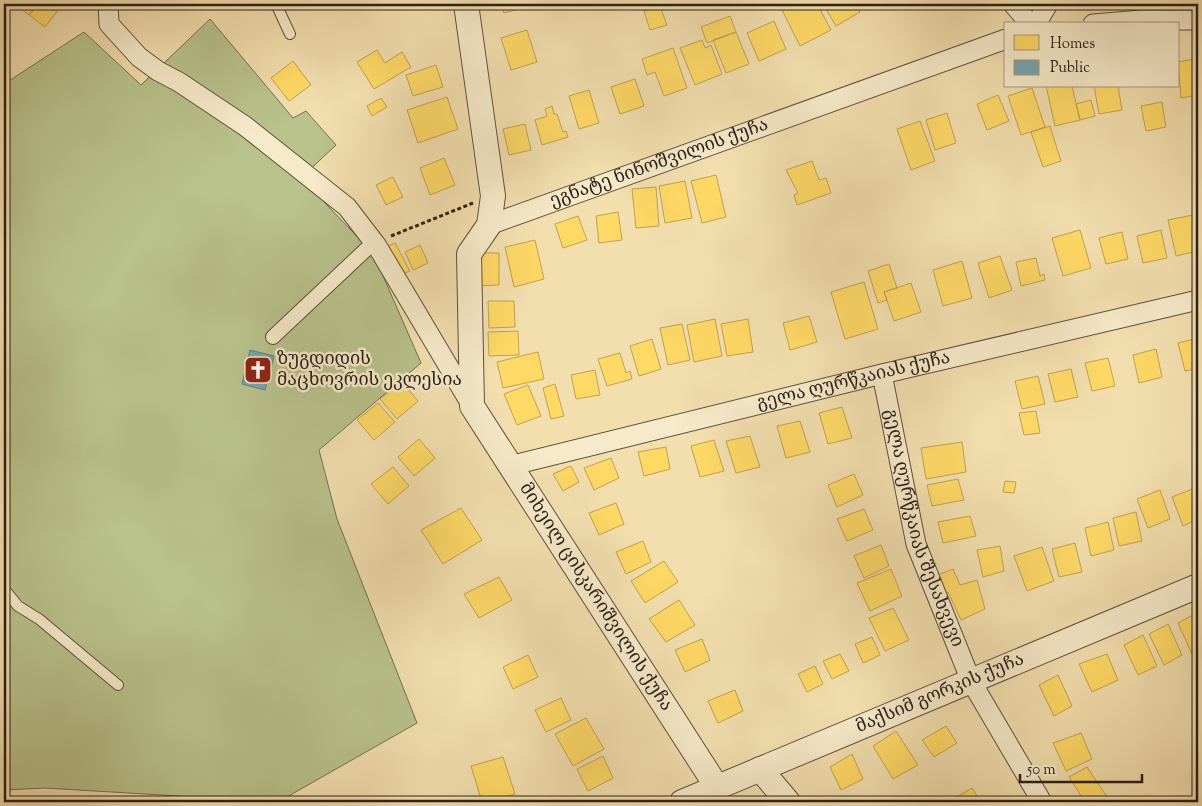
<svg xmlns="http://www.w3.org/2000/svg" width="1202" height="806" viewBox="0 0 1202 806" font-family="'Sorts Mill Goudy','Noto Serif Georgian',serif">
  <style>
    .green { fill: #b9c28b; stroke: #727152 }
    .homes { fill: #ffd966; stroke: #bfa24f }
    .public { fill: #76a5af; stroke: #607d82 }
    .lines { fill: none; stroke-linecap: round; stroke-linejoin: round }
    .service-casing { stroke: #5d503e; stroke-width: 12 }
    .pedestrian-casing { stroke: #5d503e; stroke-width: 16 }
    .minor-casing { stroke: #5d503e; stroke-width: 21 }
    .tertiary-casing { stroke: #5d503e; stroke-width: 26 }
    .path { stroke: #2b2018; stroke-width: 3; stroke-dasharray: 4 2.5; stroke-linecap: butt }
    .service { stroke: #f7eaca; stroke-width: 10 }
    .pedestrian { stroke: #f7eaca; stroke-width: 14 }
    .minor { stroke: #f7eaca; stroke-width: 19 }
    .tertiary { stroke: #f7eaca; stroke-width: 24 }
    .labels { text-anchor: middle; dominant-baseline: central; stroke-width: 5; stroke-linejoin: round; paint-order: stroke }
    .street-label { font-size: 18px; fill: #2b2018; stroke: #f7eaca }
    .poi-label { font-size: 18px; fill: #2b2018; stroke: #f7eaca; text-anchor: start }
  </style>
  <rect width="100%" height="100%" fill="#f3dfae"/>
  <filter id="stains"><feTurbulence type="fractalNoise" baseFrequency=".004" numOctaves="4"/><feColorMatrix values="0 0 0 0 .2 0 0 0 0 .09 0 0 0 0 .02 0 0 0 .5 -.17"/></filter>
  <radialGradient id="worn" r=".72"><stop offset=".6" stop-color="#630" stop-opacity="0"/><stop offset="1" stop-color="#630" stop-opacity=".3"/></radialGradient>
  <path class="green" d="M210 19 293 118 306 111 336 145 301 178 373 253 421 363 319 450 337 519 417 723 278 802 45 788 4 790V84L84 32 141 85Z"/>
  <path class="homes" d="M15 4H33L36 7 29 15Z
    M39 4H63L45 27 29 15Z
    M501 4H538L504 13Z
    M790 4H817L831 30 800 46 781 8Z
    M823 4H855L860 12 836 26Z
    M660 6 667 25 650 30 644 11Z
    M730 16 736 32 707 43 701 27Z
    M774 21 786 49 759 61 747 33Z
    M527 30 537 62 511 70 501 38Z
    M736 32 749 64 726 73 713 40Z
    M702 40 705 48 711 45 722 74 695 85 680 48Z
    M673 48 687 88 664 96 655 72 647 75 642 59Z
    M377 50 385 63 402 52 411 67 374 89 357 62Z
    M1194 59 1198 95 1181 98 1178 62Z
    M293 61 311 85 289 101 271 78Z
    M436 65 443 87 413 96 406 75Z
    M635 79 644 106 620 114 611 87Z
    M1046 86H1072L1080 120 1055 126Z
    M1094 86H1118L1122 110 1099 114Z
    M1032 88 1045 127 1021 135 1008 96Z
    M589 90 599 123 579 129 569 96Z
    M998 95 1009 121 987 130 977 104Z
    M447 97 458 129 418 143 407 110Z
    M381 98 387 107 372 116 367 106Z
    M1091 100 1095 116 1080 120 1076 104Z
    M1162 102 1166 127 1146 131 1141 106Z
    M552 106 554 114H557L563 132 566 131 568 137 542 145 535 120 547 116 545 109Z
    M947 113 956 143 935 150 926 120Z
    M920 121 935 161 911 170 897 129Z
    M525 124 531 150 509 155 503 129Z
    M1050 126 1061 161 1043 167 1031 132Z
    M444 158 455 185 430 195 420 168Z
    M812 161 819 180 826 178 831 193 797 205 794 195 798 193 786 170Z
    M716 175 726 217 702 223 691 181Z
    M393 177 403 197 386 205 376 185Z
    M685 181 692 218 665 223 659 186Z
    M656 187 659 226 636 228 632 189Z
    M618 212 622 240 599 243 596 216Z
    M1193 215 1198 251 1176 256 1168 220Z
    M578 216 587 240 563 248 555 224Z
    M1080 230 1091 268 1063 276 1052 238Z
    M1161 230 1167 258 1143 263 1137 236Z
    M1122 232 1128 259 1106 264 1099 238Z
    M535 240 544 279 514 287 505 247Z
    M395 243 410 271 395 277 382 249Z
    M420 245 428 263 413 270 405 252Z
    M476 253H499V285L476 286Z
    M1000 256 1012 290 989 298 978 263Z
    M1036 258 1040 276 1044 274 1045 280 1021 286 1016 262Z
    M962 261 972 298 943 306 933 270Z
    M889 264 897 288 884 292 887 300 878 303 868 271Z
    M864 282 878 329 845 339 831 292Z
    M911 283 921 312 894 321 884 292Z
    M488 301H514L515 327 489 328Z
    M809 316 817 342 790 350 783 323Z
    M715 319 722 356 694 362 687 325Z
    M748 319 753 352 727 356 721 324Z
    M682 324 690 360 668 365 660 328Z
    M518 331 519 355 489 356 488 332Z
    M1198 338V368L1185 371 1178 343Z
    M652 339 661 369 639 376 630 346Z
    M1156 349 1162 377 1139 383 1133 355Z
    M538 352 544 379 503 388 497 362Z
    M620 353 626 373 630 371 632 379 607 386 598 359Z
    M1108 358 1115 386 1092 391 1085 363Z
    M1071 369 1078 397 1055 402 1048 374Z
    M595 370 600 395 576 399 571 375Z
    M1038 376 1045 404 1022 409 1015 381Z
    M402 382 418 401 397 419 380 399Z
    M555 384 564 416 551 419 543 388Z
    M528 385 541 416 517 425 504 394Z
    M378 403 395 422 374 440 357 420Z
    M842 407 852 438 828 444 819 413Z
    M1036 411 1040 433 1024 435 1019 413Z
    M800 421 810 452 786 458 777 426Z
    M750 436 760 467 736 473 726 441Z
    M419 439 435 458 414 476 398 457Z
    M714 440 724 471 700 477 691 446Z
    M962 442 966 472 926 479 921 448Z
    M666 447 670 469 644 476 638 452Z
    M611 458 619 478 594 490 584 468Z
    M571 466 579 482 563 491 553 474Z
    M393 467 409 486 388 504 371 484Z
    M854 474 863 495 837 507 828 485Z
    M958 479 964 500 932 506 927 485Z
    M1005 481 1016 482 1014 493 1003 492Z
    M1195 488 1198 499V519L1183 526 1172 497Z
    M1160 490 1170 519 1148 528 1137 499Z
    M616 503 624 524 599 535 589 513Z
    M461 508 482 540 443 564 421 530Z
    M864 509 873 530 847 541 837 519Z
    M1136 512 1142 541 1119 546 1113 518Z
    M970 516 976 536 943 543 938 522Z
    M1108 522 1114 550 1091 556 1085 528Z
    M643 541 651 562 626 574 616 552Z
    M1075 543 1082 572 1059 577 1052 549Z
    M881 545 889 566 864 578 854 556Z
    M1000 546 1004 571 983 577 977 550Z
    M1042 547 1054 581 1027 591 1014 556Z
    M664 561 678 582 645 603 631 581Z
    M891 569 902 596 870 611 857 583Z
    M953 569 960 585 977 580 985 609 961 620 948 592 942 593 935 576Z
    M499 577 512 600 479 618 464 594Z
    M679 600 695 625 666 642 649 619Z
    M893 608 909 640 885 651 869 618Z
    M1197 613 1198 651 1192 654 1178 623Z
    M1168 624 1182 655 1164 665 1149 634Z
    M1143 635 1157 666 1138 675 1124 645Z
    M872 637 880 655 863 663 855 644Z
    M702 639 710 660 685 672 675 650Z
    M840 654 849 671 832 679 823 661Z
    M1107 654 1118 680 1092 692 1079 664Z
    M528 655 538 677 513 689 503 667Z
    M815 666 823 684 807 692 798 674Z
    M1058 675 1072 706 1054 716 1039 685Z
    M735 690 743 711 718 723 708 701Z
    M561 698 571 720 546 732 535 710Z
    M586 718 604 749 573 766 555 734Z
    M946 726 957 743 934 757 922 740Z
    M896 731 918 765 893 779 873 746Z
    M1081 733 1092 759 1066 771 1053 743Z
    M852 754 863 779 841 790 830 767Z
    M603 756 613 778 588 791 577 769Z
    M503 757 515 794 482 802 471 766Z
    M1087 767 1109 800 1104 802H1085L1069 777Z
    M972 788 981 802H948Z"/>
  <path class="public" d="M250 350 274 356 265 390 242 384Z"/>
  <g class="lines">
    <defs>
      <path id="service" d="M276 4 290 34
        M4 589 18 606 39 619 118 685"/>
      <path id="pedestrian" d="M273 337 374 242"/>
      <g id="minor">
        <path d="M108 4 109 24 139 57 158 71 179 82 245 126 347 207 377 246 472 406"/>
        <path d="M1013 4 1030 24"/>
        <path d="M1036 24 1048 4"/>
        <path d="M1093 24 1142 20H1198"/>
        <path id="s1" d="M489 225 1006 39"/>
        <path id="s2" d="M882 374 916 544 971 681 1042 802"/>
        <path id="s3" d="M509 466 882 374 1198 300"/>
      </g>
      <g id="tertiary">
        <path id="s4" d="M466 4 493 196 489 225 469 254 472 406 717 787"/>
        <path d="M760 769 788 802"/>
        <path id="s5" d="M682 802 1198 586"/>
      </g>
    </defs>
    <use href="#service" class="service-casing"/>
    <use href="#pedestrian" class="pedestrian-casing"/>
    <use href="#minor" class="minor-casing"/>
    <use href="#tertiary" class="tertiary-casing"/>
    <path class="path" d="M391 236 473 203"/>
    <use href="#service" class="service"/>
    <use href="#pedestrian" class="pedestrian"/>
    <use href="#minor" class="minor"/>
    <use href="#tertiary" class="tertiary"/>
  </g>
  <defs>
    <symbol id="church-square" viewBox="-11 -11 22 22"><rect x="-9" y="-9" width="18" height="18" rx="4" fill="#8f2418" stroke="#f7eaca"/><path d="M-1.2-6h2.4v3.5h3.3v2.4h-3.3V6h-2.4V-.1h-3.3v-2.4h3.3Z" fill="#fff"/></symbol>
  </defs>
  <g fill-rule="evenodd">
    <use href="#church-square" x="242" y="354" width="32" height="32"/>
  </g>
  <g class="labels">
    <g class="street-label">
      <text stroke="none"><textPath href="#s1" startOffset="181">ეგნატე ნინოშვილის ქუჩა</textPath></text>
      <text stroke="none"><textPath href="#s3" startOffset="355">გელა ღურწკაიას ქუჩა</textPath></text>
      <text stroke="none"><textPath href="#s2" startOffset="160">გელა ღურწკაიას შესახვევი</textPath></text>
      <text stroke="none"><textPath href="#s4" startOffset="638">მიხეილ ცისკარიშვილის ქუჩა</textPath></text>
      <text stroke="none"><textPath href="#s5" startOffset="280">მაქსიმ გორკის ქუჩა</textPath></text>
    </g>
    <g class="poi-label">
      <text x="277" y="360">ზუგდიდის<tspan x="277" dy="21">მაცხოვრის ეკლესია</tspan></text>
    </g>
  </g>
  <rect width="1202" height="806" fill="none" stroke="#f3dfae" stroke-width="20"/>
  <rect x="5" y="5" width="1192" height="796" fill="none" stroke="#2b2018" stroke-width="2.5"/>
  <rect x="10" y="10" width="1182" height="786" fill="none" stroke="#2b2018"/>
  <rect x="1004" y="22" width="175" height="65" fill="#f7eaca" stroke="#a59983"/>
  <rect x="1014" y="35" width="25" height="15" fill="#ffd966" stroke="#a59983"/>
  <text x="1050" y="48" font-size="15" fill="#2b2018">Homes</text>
  <rect x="1014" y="60" width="25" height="15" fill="#76a5af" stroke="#a59983"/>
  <text x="1050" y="72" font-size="15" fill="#2b2018">Public</text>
  <path d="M1020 774v8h122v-8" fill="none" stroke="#2b2018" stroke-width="2.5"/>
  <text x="1027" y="774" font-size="15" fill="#2b2018" stroke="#f7eaca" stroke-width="4" paint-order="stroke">50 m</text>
  <rect width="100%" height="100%" filter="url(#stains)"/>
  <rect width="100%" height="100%" fill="url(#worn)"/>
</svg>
